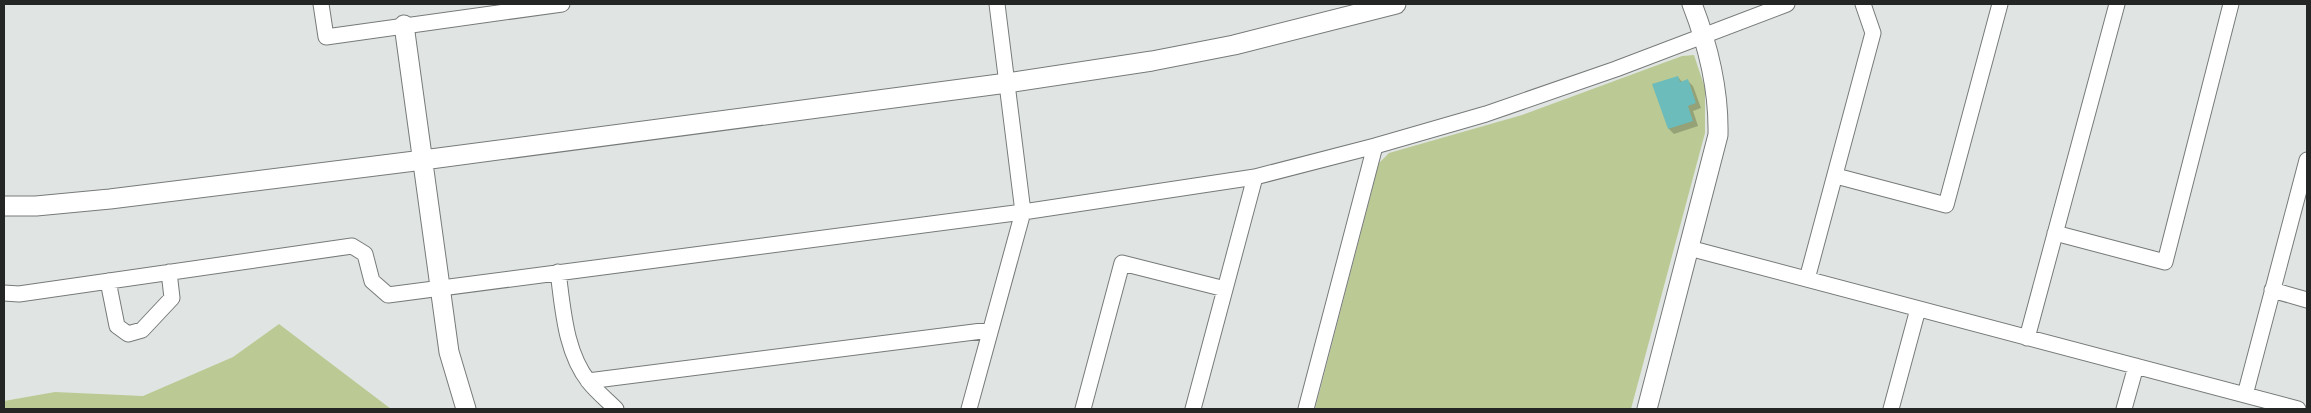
<svg xmlns="http://www.w3.org/2000/svg" width="2311" height="413" viewBox="0 0 2311 413" font-family="Roboto,sans-serif">
  <style>
    .green { fill: #bbca94 }
    .shadow { fill: #0003 }
    .building { fill: #6bbcbb }
    .lines { fill: none; stroke-linecap: round; stroke-linejoin: round }
    .minor-casing { stroke: #767a79; stroke-width: 17 }
    .tertiary-casing { stroke: #767a79; stroke-width: 21 }
    .minor { stroke: #fff; stroke-width: 15 }
    .tertiary { stroke: #fff; stroke-width: 19 }
  </style>
  <rect width="100%" height="100%" fill="#e0e5e3"/>
  <path class="green" d="M1694 55 1705 88V133L1631 409H1315L1379 163 1389 153 1522 115 1682 56Z
    M279 324 391 409H4V401L55 392 143 396 233 357Z"/>
  <path class="shadow" d="M1678 77 1683 83 1688 81 1693 86 1701 108 1693 111 1698 126 1674 134 1669 129 1654 85Z"/>
  <path class="building" d="M1678 76 1680 82 1688 79 1696 103 1688 106 1693 121 1668 129 1652 84Z"/>
  <g class="lines">
    <defs>
      <path id="minor" d="M321 4 326 37 562 4
        M1836 176 1946 205 2000 4
        M2055 233 2165 262 2231 4
        M1689 248 2298 409
        M558 272C563 308 565 352 589 382 597 392 607 400 616 409
        M1807 279 1873 33 1863 4
        M108 281 117 326 128 334 142 330 172 298 169 272
        M2272 290 2307 300
        M4 293 19 294 352 246 365 254 372 281 388 295 1023 212 1255 177 1375 146 1486 114 1616 69 1787 4
        M2027 338 2117 4
        M588 381 990 330
        M2245 395 2307 160
        M969 409 1023 212 997 4
        M1083 409 1122 263 1225 289
        M1193 409 1255 177
        M1306 409 1375 146
        M1891 409 1918 309
        M2124 409 2136 366"/>
      <path id="tertiary" d="M404 25 449 352 466 409
        M4 206H36L110 199 423 160 1007 83 1152 61 1234 45 1396 4
        M1647 409 1718 135C1719 90 1708 45 1692 4"/>
    </defs>
    <use href="#minor" class="minor-casing"/>
    <use href="#tertiary" class="tertiary-casing"/>
    <use href="#minor" class="minor"/>
    <use href="#tertiary" class="tertiary"/>
  </g>
  <rect width="2311" height="413" fill="none" stroke="#242525" stroke-width="10"/>
</svg>
